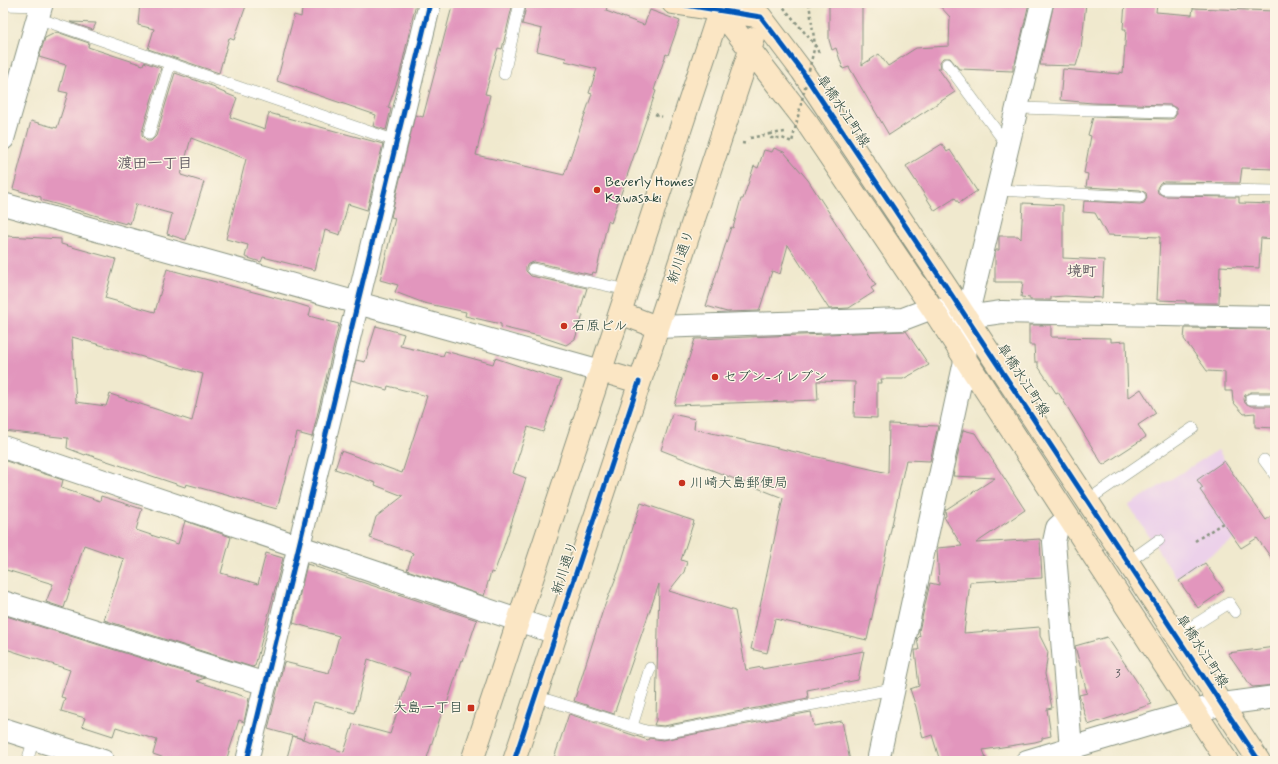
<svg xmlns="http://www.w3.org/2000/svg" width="1278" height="764" viewBox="0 0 1278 764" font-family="Mynerve,'Klee One',sans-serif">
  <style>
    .built { fill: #ecd1ea }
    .building { fill: #e296bd; fill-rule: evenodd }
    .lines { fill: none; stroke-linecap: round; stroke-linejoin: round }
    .lane-casing { stroke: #889381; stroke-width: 12 }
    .street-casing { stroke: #889381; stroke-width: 24 }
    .secondary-casing { stroke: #889381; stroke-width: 24 }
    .path { stroke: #889381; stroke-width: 2.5; stroke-dasharray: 3 3; stroke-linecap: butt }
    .lane { stroke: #fff; stroke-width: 11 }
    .street { stroke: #fff; stroke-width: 22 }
    .secondary { stroke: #fbe6c4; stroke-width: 22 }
    .path-bridge { stroke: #889381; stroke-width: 2.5; stroke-dasharray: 3 3; stroke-linecap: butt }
    .cycleway-casing { stroke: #fcf5e5; stroke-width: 8 }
    .cycleway { stroke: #0057b8; stroke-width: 5 }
    .poi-dot { fill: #c8321e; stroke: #fcf5e5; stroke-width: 1.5 }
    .labels { text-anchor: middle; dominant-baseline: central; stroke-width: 3; stroke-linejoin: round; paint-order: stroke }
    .number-label { font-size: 12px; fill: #505356 }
    .street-label { font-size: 14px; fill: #1f3d34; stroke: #fcf5e5 }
    .poi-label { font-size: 14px; fill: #1f3d34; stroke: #fcf5e5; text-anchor: start }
    .neighbourhood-label { font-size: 15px; font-weight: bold; fill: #635c64; stroke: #fcf5e5 }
  </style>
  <rect width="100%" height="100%" fill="#fcf5e5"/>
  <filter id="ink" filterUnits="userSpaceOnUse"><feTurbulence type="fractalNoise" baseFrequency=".025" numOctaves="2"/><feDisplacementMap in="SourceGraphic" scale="8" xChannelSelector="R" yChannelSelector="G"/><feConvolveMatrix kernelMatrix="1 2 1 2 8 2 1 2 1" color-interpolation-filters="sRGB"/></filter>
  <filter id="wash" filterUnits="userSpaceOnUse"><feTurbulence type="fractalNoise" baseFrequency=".012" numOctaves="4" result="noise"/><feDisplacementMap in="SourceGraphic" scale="16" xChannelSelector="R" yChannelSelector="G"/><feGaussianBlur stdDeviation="0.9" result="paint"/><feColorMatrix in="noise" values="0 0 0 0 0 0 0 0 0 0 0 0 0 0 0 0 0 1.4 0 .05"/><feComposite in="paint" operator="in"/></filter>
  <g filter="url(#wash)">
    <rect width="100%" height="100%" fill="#f0e9ce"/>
    <path class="built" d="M1218 450 1264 520 1176 578 1129 505Z"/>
    <g id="blocks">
      <path class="building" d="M140 3H247L234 40 229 38 219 73 148 49 154 29 138 25Z
        M303 3H416L400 73 388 108 391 109 386 130 373 126 376 115 277 81 294 15 301 17Z
        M453 3H513L502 49 498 48 485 94 490 95 476 155 564 175 592 94 589 93 597 69 565 61 566 58 537 51 542 29 522 24 527 3H608L606 11 644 25 650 10 680 21 668 55 666 54 654 90 656 91 611 223 608 221 596 273 593 272 592 275 534 262 528 264 526 267V271L531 276 587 288 579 314 583 315 575 339 566 345 539 336 501 327V324L465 316 466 312 424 303 395 292 398 285 380 280 395 218 391 217 415 115 423 117Z
        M829 3H862V65L879 54 888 66 916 48 949 46 950 17 937 3H1029L1015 64H1013V71L959 69 950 58H943L940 62 941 68H938L955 92 889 135 849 67 843 69 836 48 832 50 829 40Z
        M1054 3H1086L1081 49 1076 66 1040 65Z
        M1125 3H1157L1156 12 1192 15 1193 8 1275 11V169L1242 168 1240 183 1164 182 1160 183 1157 188 1158 193 1164 196 1239 197V203L1275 204V239L1261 238 1259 268 1220 266 1219 303H1186V301L1157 300 1160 237 1107 235 1095 213 1083 212 1084 201 1140 204 1144 203 1147 198 1146 193 1140 190 1086 187 1088 174 1084 173 1091 136 1088 135 1093 117 1170 119 1174 118 1177 113 1176 108 1170 105 1092 103 1060 100 1063 69 1120 74V72L1123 73 1126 29H1123Z
        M70 22 96 23 93 30Z
        M57 32 89 43 88 47 94 49 143 65 144 62 161 68 142 132V136L147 141H151L156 136 175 73 215 87V89L237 98 230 117 265 129 269 113 383 144 367 210 348 204 340 235 325 230 315 270 263 257 261 262 245 257 248 245 226 239 246 159 191 138 181 175 204 182 186 240 167 234 172 214 136 204 130 224 126 222V224L41 200V197L13 189 31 121 57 128 68 93 59 91 66 65 39 57 45 38Z
        M942 144 947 152 950 150 977 191 959 203 955 198 935 211 906 166Z
        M774 148 784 152 808 180 876 285 871 288 874 292 849 308 829 309 788 245 780 274 772 271 759 311 727 312 706 306 731 227 733 228 741 199H743L754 166 758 168 764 150 772 152Z
        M1023 203 1063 205V258L1104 260 1102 298 1065 296 1051 297V300H1030V298L1021 297 1023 282H995V254L996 250H999V236H1018L1021 239Z
        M7 236 61 239V244L116 259 105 298 155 312 167 269 295 303 311 308 309 316 339 324 312 437 297 433 277 509 186 484 185 487 86 454 85 455 67 448 68 438 3 431V280ZM72 337 203 374 192 421 110 394 106 406 76 402Z
        M1029 325H1051V337L1111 338V342L1126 341 1128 398 1141 389 1156 413 1138 425 1146 437 1103 465 1058 392 1056 393 1038 366V362H1035L1034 345H1029Z
        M376 326 404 334 400 346 443 356 445 351 493 364 495 358 561 380 543 432 528 427 513 473 526 478 504 546 494 573 491 572 484 596 407 570 413 553 370 538 376 517 403 496 375 485 376 483 335 469 341 451 402 473 427 396 388 386 387 390 351 380 356 360 365 362Z
        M1185 328 1275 329V392H1251L1245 395 1244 399 1245 403 1251 406H1275V428L1255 427V413L1244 414 1233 402 1232 391H1225V372L1207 371 1184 339Z
        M906 331 929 365 903 379H881L882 383H877V418L854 417 855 382 817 381 818 400 674 405 695 339Z
        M672 414 695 419 694 429 888 473 889 424 938 426 930 461 906 460 867 640 775 619 767 653 751 649 783 498 661 450Z
        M963 430 975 433 1025 510 976 543 1040 539 1042 578 970 582 964 633 1040 627V636L1048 652 1045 674 1052 708 1047 709 1051 736 1042 738V740L1035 742 983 750 986 758 974 761H940L932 735 923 738 916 707 910 689 919 686 915 650H919L917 639 920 636 919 631 930 583 939 585 937 548 962 546 944 517 946 516 945 510 995 478 953 476Z
        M3 460 63 480 61 488 100 501 101 496 142 509 136 530 178 544 185 521 231 537 221 573 258 584 266 553 283 558 255 666 252 667 104 620 124 559 84 545 64 608 46 602 53 584 3 569Z
        M1224 461 1266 520 1275 513V563L1257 538 1241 548 1200 490 1203 488 1197 480Z
        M641 503 694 521 681 560 687 562 684 572 669 591 735 611 746 670 762 667V669L864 651 858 680 807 690 808 698 664 726 654 725 656 720 659 584 614 714 574 701 603 610 619 570 633 524H634Z
        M1205 563 1224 590 1198 608 1179 581Z
        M307 564 477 620 463 661 461 660 446 707 444 706 426 761H286L293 736 344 752 353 724 390 734 410 673 368 659 355 713 314 702 303 739 268 729 284 662 329 673 339 636 293 623Z
        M3 615 205 678 196 681 249 698 244 722 239 720 226 761H173L153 754 157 740 116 727 113 736 82 726 85 718 61 711 65 698 61 697 70 670 3 648Z
        M1107 637 1152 704 1088 725 1079 695 1087 693 1075 646Z
        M1275 647V685L1253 687 1251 686 1228 653Z
        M811 712 814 726 842 721 850 761H553L569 714 648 740 649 738 663 740Z"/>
    </g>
  </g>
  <g filter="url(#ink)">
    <use href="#blocks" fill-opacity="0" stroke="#889381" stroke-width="1"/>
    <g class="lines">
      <defs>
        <path id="lane" d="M3 5 41 6
          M37 18 396 141
          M947 64 1007 145
          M504 74 520 3
          M1017 108 1170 112
          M149 134 170 64
          M1164 189 1275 191
          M997 190 1140 197
          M533 269 627 290
          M1251 399H1275
          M1264 460 1275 475
          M1088 500 1193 428
          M1128 562 1159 540
          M1177 636 1229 603 1235 612
          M535 696 646 731 664 733 892 689
          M632 726 650 668
          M27 761 34 739"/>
        <path id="street" d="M3 139 42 3
          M3 204 601 371
          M657 327 903 319 932 308 967 317 1002 312 1275 317
          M3 447 556 633
          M1068 518 1057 528 1054 542 1072 761
          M3 602 266 684
          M3 729 103 761
          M247 761C308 508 368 255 430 3
          M878 761 965 361 967 317 1042 3
          M1027 761 1195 711 1223 704 1275 697"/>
        <path id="secondary" d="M673 3 761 17
          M720 11 807 123 932 308 1227 761
          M761 17 802 71 943 282 1259 761
          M620 313 657 327
          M601 371 639 382
          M472 761 722 3
          M514 761 754 38"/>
      </defs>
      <use href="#lane" class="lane-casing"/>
      <use href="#street" class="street-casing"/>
      <use href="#secondary" class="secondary-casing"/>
      <path class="path" d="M809 3 815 45 820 55
        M655 114 662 117
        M770 134 785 132
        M750 138 770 134 771 138H782L792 142
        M742 143 748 144
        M1195 541 1223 523"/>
      <use href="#lane" class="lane"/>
      <use href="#street" class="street"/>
      <use href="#secondary" class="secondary"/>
      <path class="path-bridge" d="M780 3 815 45 792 142"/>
      <defs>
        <path id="cycleway" d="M673 3 761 17 802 71 943 282 1259 761
          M247 761C308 508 368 255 430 3
          M514 761 639 382"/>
      </defs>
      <use href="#cycleway" class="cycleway-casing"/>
      <use href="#cycleway" class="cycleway"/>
    </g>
  </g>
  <g class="poi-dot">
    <circle cx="597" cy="190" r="4"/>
    <circle cx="564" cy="326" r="4"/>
    <circle cx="715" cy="377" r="4"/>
    <circle cx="682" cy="483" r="4"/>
    <rect x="467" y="704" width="8" height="8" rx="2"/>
  </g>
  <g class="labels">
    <g class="number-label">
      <text x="1118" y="674">3</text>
    </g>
    <g class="street-label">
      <text transform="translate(843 111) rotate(56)">皐橋水江町線</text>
      <text transform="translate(681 257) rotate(-71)">新川通り</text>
      <text transform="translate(1023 380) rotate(57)">皐橋水江町線</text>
      <text transform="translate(565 568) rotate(-72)">新川通り</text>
      <text transform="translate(1202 651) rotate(57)">皐橋水江町線</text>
    </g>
    <g class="poi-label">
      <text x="605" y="182">Beverly Homes<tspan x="605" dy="16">Kawasaki</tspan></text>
      <text x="572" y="326">石原ビル</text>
      <text x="723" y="377">セブン-イレブン</text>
      <text x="690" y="483">川崎大島郵便局</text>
      <text x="463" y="708" text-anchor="end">大島一丁目</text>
    </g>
    <g class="neighbourhood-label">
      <text x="155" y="164">渡田一丁目</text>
      <text x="1082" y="272">境町</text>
    </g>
  </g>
  <rect width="1278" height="764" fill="none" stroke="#fcf5e5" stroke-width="16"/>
</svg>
